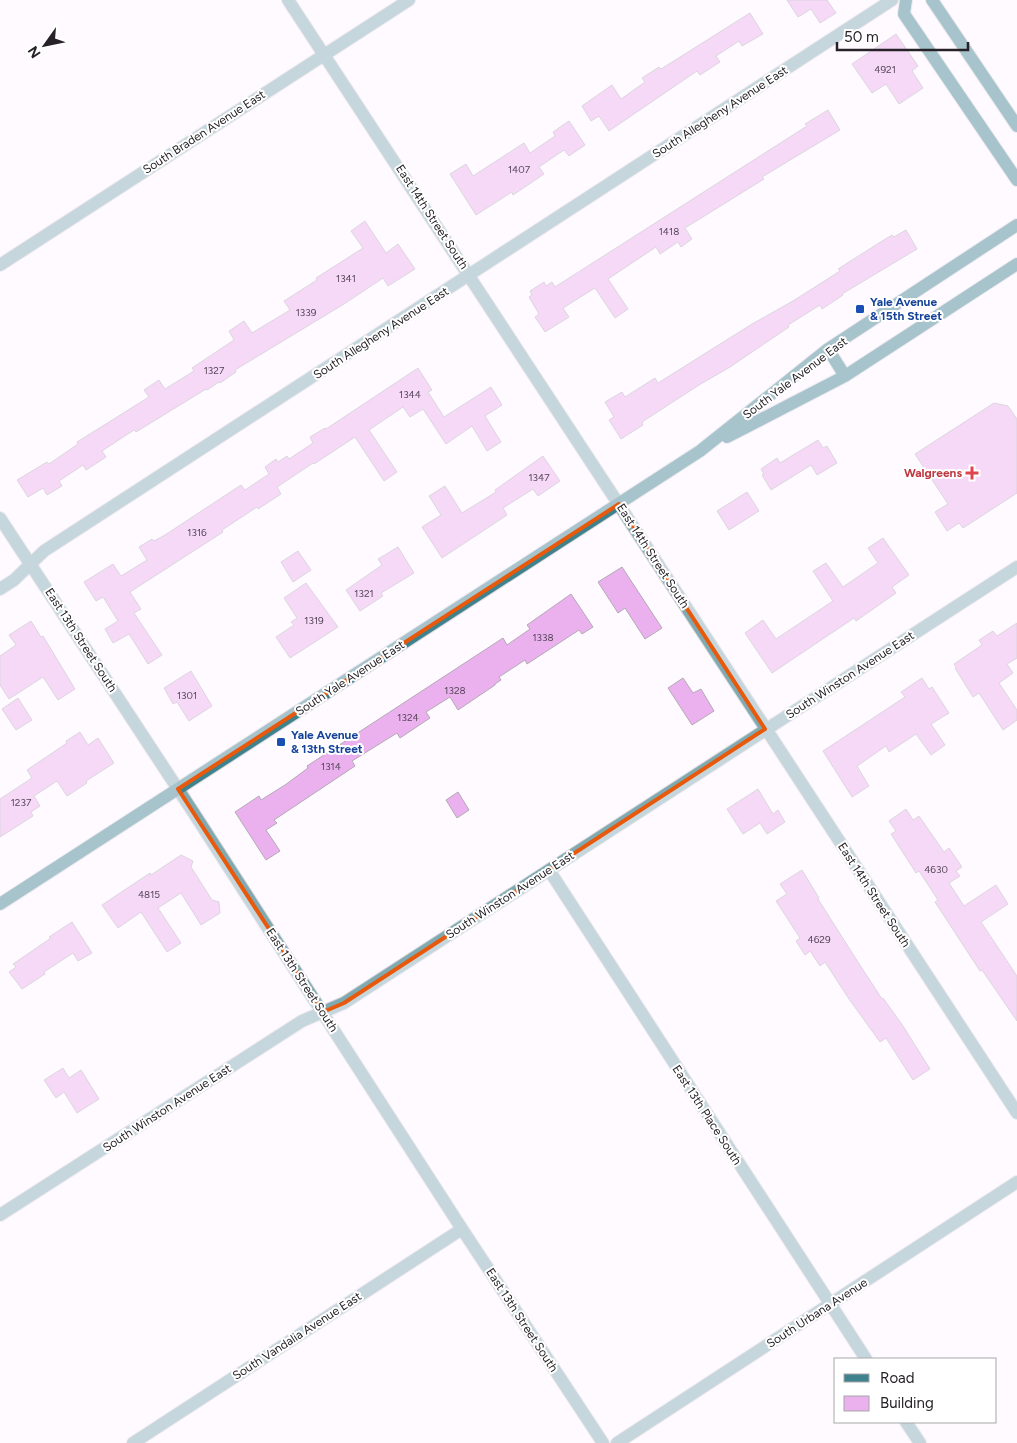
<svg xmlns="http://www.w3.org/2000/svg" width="1017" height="1443" viewBox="0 0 1017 1443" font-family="Figtree,sans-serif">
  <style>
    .building { fill: #eab1ee; stroke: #b4aab5 }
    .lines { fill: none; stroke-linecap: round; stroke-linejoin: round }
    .street-casing { stroke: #dbd7dc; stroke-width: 14 }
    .secondary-casing { stroke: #dbd7dc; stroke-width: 14 }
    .street { stroke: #80aab1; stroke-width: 12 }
    .secondary { stroke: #3e828d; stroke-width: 12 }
    .marked { fill: none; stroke: #e8590c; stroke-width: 4; stroke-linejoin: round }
    .transit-dot { fill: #1a4fb4; stroke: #fff; stroke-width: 2 }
    .health-dot { fill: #e0444e; stroke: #fff; stroke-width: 2 }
    .labels { text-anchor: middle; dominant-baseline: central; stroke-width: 4; stroke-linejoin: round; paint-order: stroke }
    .number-label { font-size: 10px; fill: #574659 }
    .street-label { font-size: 12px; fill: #262227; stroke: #fff }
    .transit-label { font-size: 12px; font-weight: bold; fill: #164399; stroke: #fff; text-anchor: start }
    .health-label { font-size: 12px; font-weight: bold; fill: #be3a42; stroke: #fff; text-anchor: end }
  </style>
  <rect width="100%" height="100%" fill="#fefaff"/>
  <path class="building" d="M787 0H827L836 13 820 23 811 9 798 17Z
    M750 13 763 34 742 46 739 41 716 56 720 62 700 75 697 71 609 131 599 116 591 121 582 106 612 85 621 99 645 82 642 78 659 67 661 69Z
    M896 34 918 66 912 71 923 88 899 104 886 84 872 93 852 64Z
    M828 110 840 130 762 177 764 179 685 228 692 239 681 247 678 242 660 254 656 247 608 279 628 309 615 318 595 288 563 308 569 317 545 332 535 317 539 314 529 297 532 295 530 291 544 282 546 286 552 282 555 287 807 126 805 124Z
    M569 121 585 145 569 156 564 150 539 167 544 174 513 195 512 192 476 215 450 174 466 164 473 176 524 143 530 153 555 136 553 132Z
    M365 221 386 253 398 244 415 269 388 286 383 278 344 304 235 370 236 372 220 383 219 382 207 390 206 389 136 432 134 430 102 451 106 457 86 470 83 465 59 481 62 486 47 495 43 488 28 497 17 480 47 462 49 464 78 444 77 442 149 397 144 390 159 380 165 389 194 371 192 368 234 340 229 331 244 321 252 333 290 310 284 301 317 280 316 278 363 248 351 231Z
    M906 230 917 249 842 294 843 295 822 309 820 305 788 325 789 327 730 367 699 385 642 422 643 425 621 439 609 420 614 417 605 402 622 392 625 397 655 378 658 383 752 324 793 301 840 271 838 269 879 243 892 235 894 237Z
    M418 368 432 390 428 392 444 417 491 387 502 405 485 416 501 442 487 451 472 426 446 444 423 409 410 417 403 407 369 430 397 472 384 481 355 437 314 464 313 463 277 487 281 494 258 509 257 507 222 530 223 532 130 592 141 609 134 613 162 655 148 664 129 634 113 643 105 629 118 621 103 597 96 601 84 582 113 564 121 576 147 560 139 547 152 539 154 541 165 535 241 485 245 490 269 474 265 467 276 459 278 462 287 456 289 459 313 443 310 437 325 428 326 429Z
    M994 403 1008 406 1017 419V493L963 528 959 523 947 531 935 512 948 504 915 454Z
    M818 440 823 448 827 446 837 463 817 475 811 465 771 490 762 475 764 474 761 469 777 458 780 463Z
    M543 456 560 481 538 496 533 489 503 508 507 515 442 558 422 527 441 515 429 496 445 486 462 513 496 492 495 490Z
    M747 492 759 511 729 530 717 511Z
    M883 538 909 575 892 587 896 593 856 621 854 618 772 673 745 633 763 620 776 639 833 601 813 571 826 563 843 587 878 563 868 548Z
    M398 547 414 573 381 593 383 596 360 611 346 590 382 565 378 559Z
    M298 551 311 570 293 582 281 562Z
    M622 567 662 628 645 639 625 608 618 613 598 582Z
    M306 583 338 627 290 658 276 637 294 625 291 622 297 618 284 598Z
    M571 594 593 627 582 634 579 630 527 664 525 660 499 677 501 680 495 684V685L458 710 450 697 426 712 430 718 400 738 397 733 352 761 355 766 274 820 277 823 266 830 280 851 266 860 235 812 259 796 261 800 285 785 308 768 307 766 503 638 507 645 530 629 527 625Z
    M31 621 41 637 43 636 75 689 58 700 43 677 9 699 0 685V656L16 645 9 635Z
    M1017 623V658L1007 664 1013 673 999 683 1017 710V720L1003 730 979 693 973 697 955 668 956 667 954 664 982 645 979 640 993 631 997 636Z
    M191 671 212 706 189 721 177 702 173 704 164 688Z
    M683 678 693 693 701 689 714 711 692 725 668 688Z
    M922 678 929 689 932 687 949 713 931 724 945 745 931 755 916 734 889 752 886 746 857 766 869 786 852 797 823 751 905 697 901 692Z
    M18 698 32 720 16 730 2 709Z
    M80 732 88 745 98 738 114 763 86 781 87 783 67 796 57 781 34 796 40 806 31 812 33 816 0 837V799L32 778 27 770 67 743 66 741Z
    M758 789 773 814 778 810 785 822 767 834 760 823 743 834 727 809Z
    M458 792 469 810 457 818 446 800Z
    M906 809 913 820 919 816 944 852 949 848 962 867 956 871 960 876 949 883 964 906 996 885 1008 904 981 922 1017 976V1021L982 970 980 971 935 902 938 900 919 871 916 873 891 834 896 831 889 821Z
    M181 855 193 861 191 867 212 900 219 902 220 913 201 925 181 893 158 908 181 943 167 952 141 912 118 928 102 905 150 873 151 875Z
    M802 870 819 898 818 899 856 959 882 999 883 998 903 1026 930 1069 913 1080 886 1038 880 1042 849 999 825 962 820 966 810 951 805 955 796 941 800 938 776 901 787 894 780 884Z
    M72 922 92 953 78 961 73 953 44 972 45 974 22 989 9 972 16 967 13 964 51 938 49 937Z
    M63 1068 69 1078 81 1070 99 1099 77 1113 64 1092 56 1098 44 1080Z"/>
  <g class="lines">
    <defs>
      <path id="street" d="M288 0C533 370 774 742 1017 1113
        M0 265 409 0
        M0 518 193 812 462 1229 603 1443
        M0 589 14 580 44 551 892 0
        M549 870 866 1359
        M0 1215 302 1021 344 1003 1017 567
        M906 1422 920 1443
        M133 1443 462 1229
        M617 1443 1017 1182"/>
      <path id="secondary" d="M906 0 904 14 1017 180
        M932 0 1017 126
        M828 349 845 376
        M727 437 845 376 1017 264
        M0 904 700 451 828 349 1017 225"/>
    </defs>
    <use href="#street" class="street-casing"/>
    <use href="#secondary" class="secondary-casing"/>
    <use href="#street" class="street"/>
    <use href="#secondary" class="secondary"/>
  </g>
  <path d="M0 0H1017V1443H0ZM619 504 765 729 344 1003 323 1012 178 789Z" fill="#fefaff" fill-opacity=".55" fill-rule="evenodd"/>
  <path class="marked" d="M619 504 765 729 344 1003 323 1012 178 789Z"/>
  <g class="transit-dot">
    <rect x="855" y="304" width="10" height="10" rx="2.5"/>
    <rect x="276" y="737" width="10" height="10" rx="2.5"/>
  </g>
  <path class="health-dot" d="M969.5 465.5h5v5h5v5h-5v5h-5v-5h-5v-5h5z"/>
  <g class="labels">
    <g class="number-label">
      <text x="885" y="69">4921</text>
      <text x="519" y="169">1407</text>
      <text x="669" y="231">1418</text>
      <text x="346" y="278">1341</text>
      <text x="306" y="312">1339</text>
      <text x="214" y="370">1327</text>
      <text x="410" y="394">1344</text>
      <text x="539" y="477">1347</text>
      <text x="197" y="532">1316</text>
      <text x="364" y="593">1321</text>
      <text x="314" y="620">1319</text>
      <text x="543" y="637">1338</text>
      <text x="455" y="690">1328</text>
      <text x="187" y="695">1301</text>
      <text x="408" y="717">1324</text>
      <text x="331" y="766">1314</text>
      <text x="21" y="802">1237</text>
      <text x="936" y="869">4630</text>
      <text x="149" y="894">4815</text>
      <text x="819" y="939">4629</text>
    </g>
    <g class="street-label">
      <text transform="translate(720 112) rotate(-33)">South Allegheny Avenue East</text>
      <text transform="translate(204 132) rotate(-33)">South Braden Avenue East</text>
      <text transform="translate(432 217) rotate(57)">East 14th Street South</text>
      <text transform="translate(381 333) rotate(-33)">South Allegheny Avenue East</text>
      <text transform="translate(795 378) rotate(-37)">South Yale Avenue East</text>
      <text transform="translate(653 556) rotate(57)">East 14th Street South</text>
      <text transform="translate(81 640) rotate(57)">East 13th Street South</text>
      <text transform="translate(850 675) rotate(-33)">South Winston Avenue East</text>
      <text transform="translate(350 678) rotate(-33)">South Yale Avenue East</text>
      <text transform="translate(510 895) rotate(-33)">South Winston Avenue East</text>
      <text transform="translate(874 895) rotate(57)">East 14th Street South</text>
      <text transform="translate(302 980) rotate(57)">East 13th Street South</text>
      <text transform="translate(167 1108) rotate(-33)">South Winston Avenue East</text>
      <text transform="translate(707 1115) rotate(57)">East 13th Place South</text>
      <text transform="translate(817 1313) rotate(-33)">South Urbana Avenue</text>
      <text transform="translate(522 1320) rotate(57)">East 13th Street South</text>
      <text transform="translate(297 1336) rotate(-33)">South Vandalia Avenue East</text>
    </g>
    <g class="transit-label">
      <text x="870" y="302">Yale Avenue<tspan x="870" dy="14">&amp; 15th Street</tspan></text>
      <text x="291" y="735">Yale Avenue<tspan x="291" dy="14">&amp; 13th Street</tspan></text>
    </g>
    <g class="health-label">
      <text x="962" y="473">Walgreens</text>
    </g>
  </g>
  <rect x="834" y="1358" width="162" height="65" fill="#ffffff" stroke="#a8a7a9"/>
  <rect x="844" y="1374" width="25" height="8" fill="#3e828d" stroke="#a8a7a9"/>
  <text x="880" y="1383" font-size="15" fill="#262227">Road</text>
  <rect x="844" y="1396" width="25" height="15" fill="#eab1ee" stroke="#a8a7a9"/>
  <text x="880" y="1408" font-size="15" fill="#262227">Building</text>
  <g transform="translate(45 45) rotate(237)" stroke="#ffffff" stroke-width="4" paint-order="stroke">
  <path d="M0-4L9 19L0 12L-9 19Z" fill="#262227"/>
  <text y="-8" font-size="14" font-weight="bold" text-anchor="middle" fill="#262227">N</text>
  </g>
  <path d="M837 42v8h131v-8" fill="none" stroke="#262227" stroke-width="2.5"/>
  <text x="844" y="42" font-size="15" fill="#262227" stroke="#ffffff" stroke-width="4" paint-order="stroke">50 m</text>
</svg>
